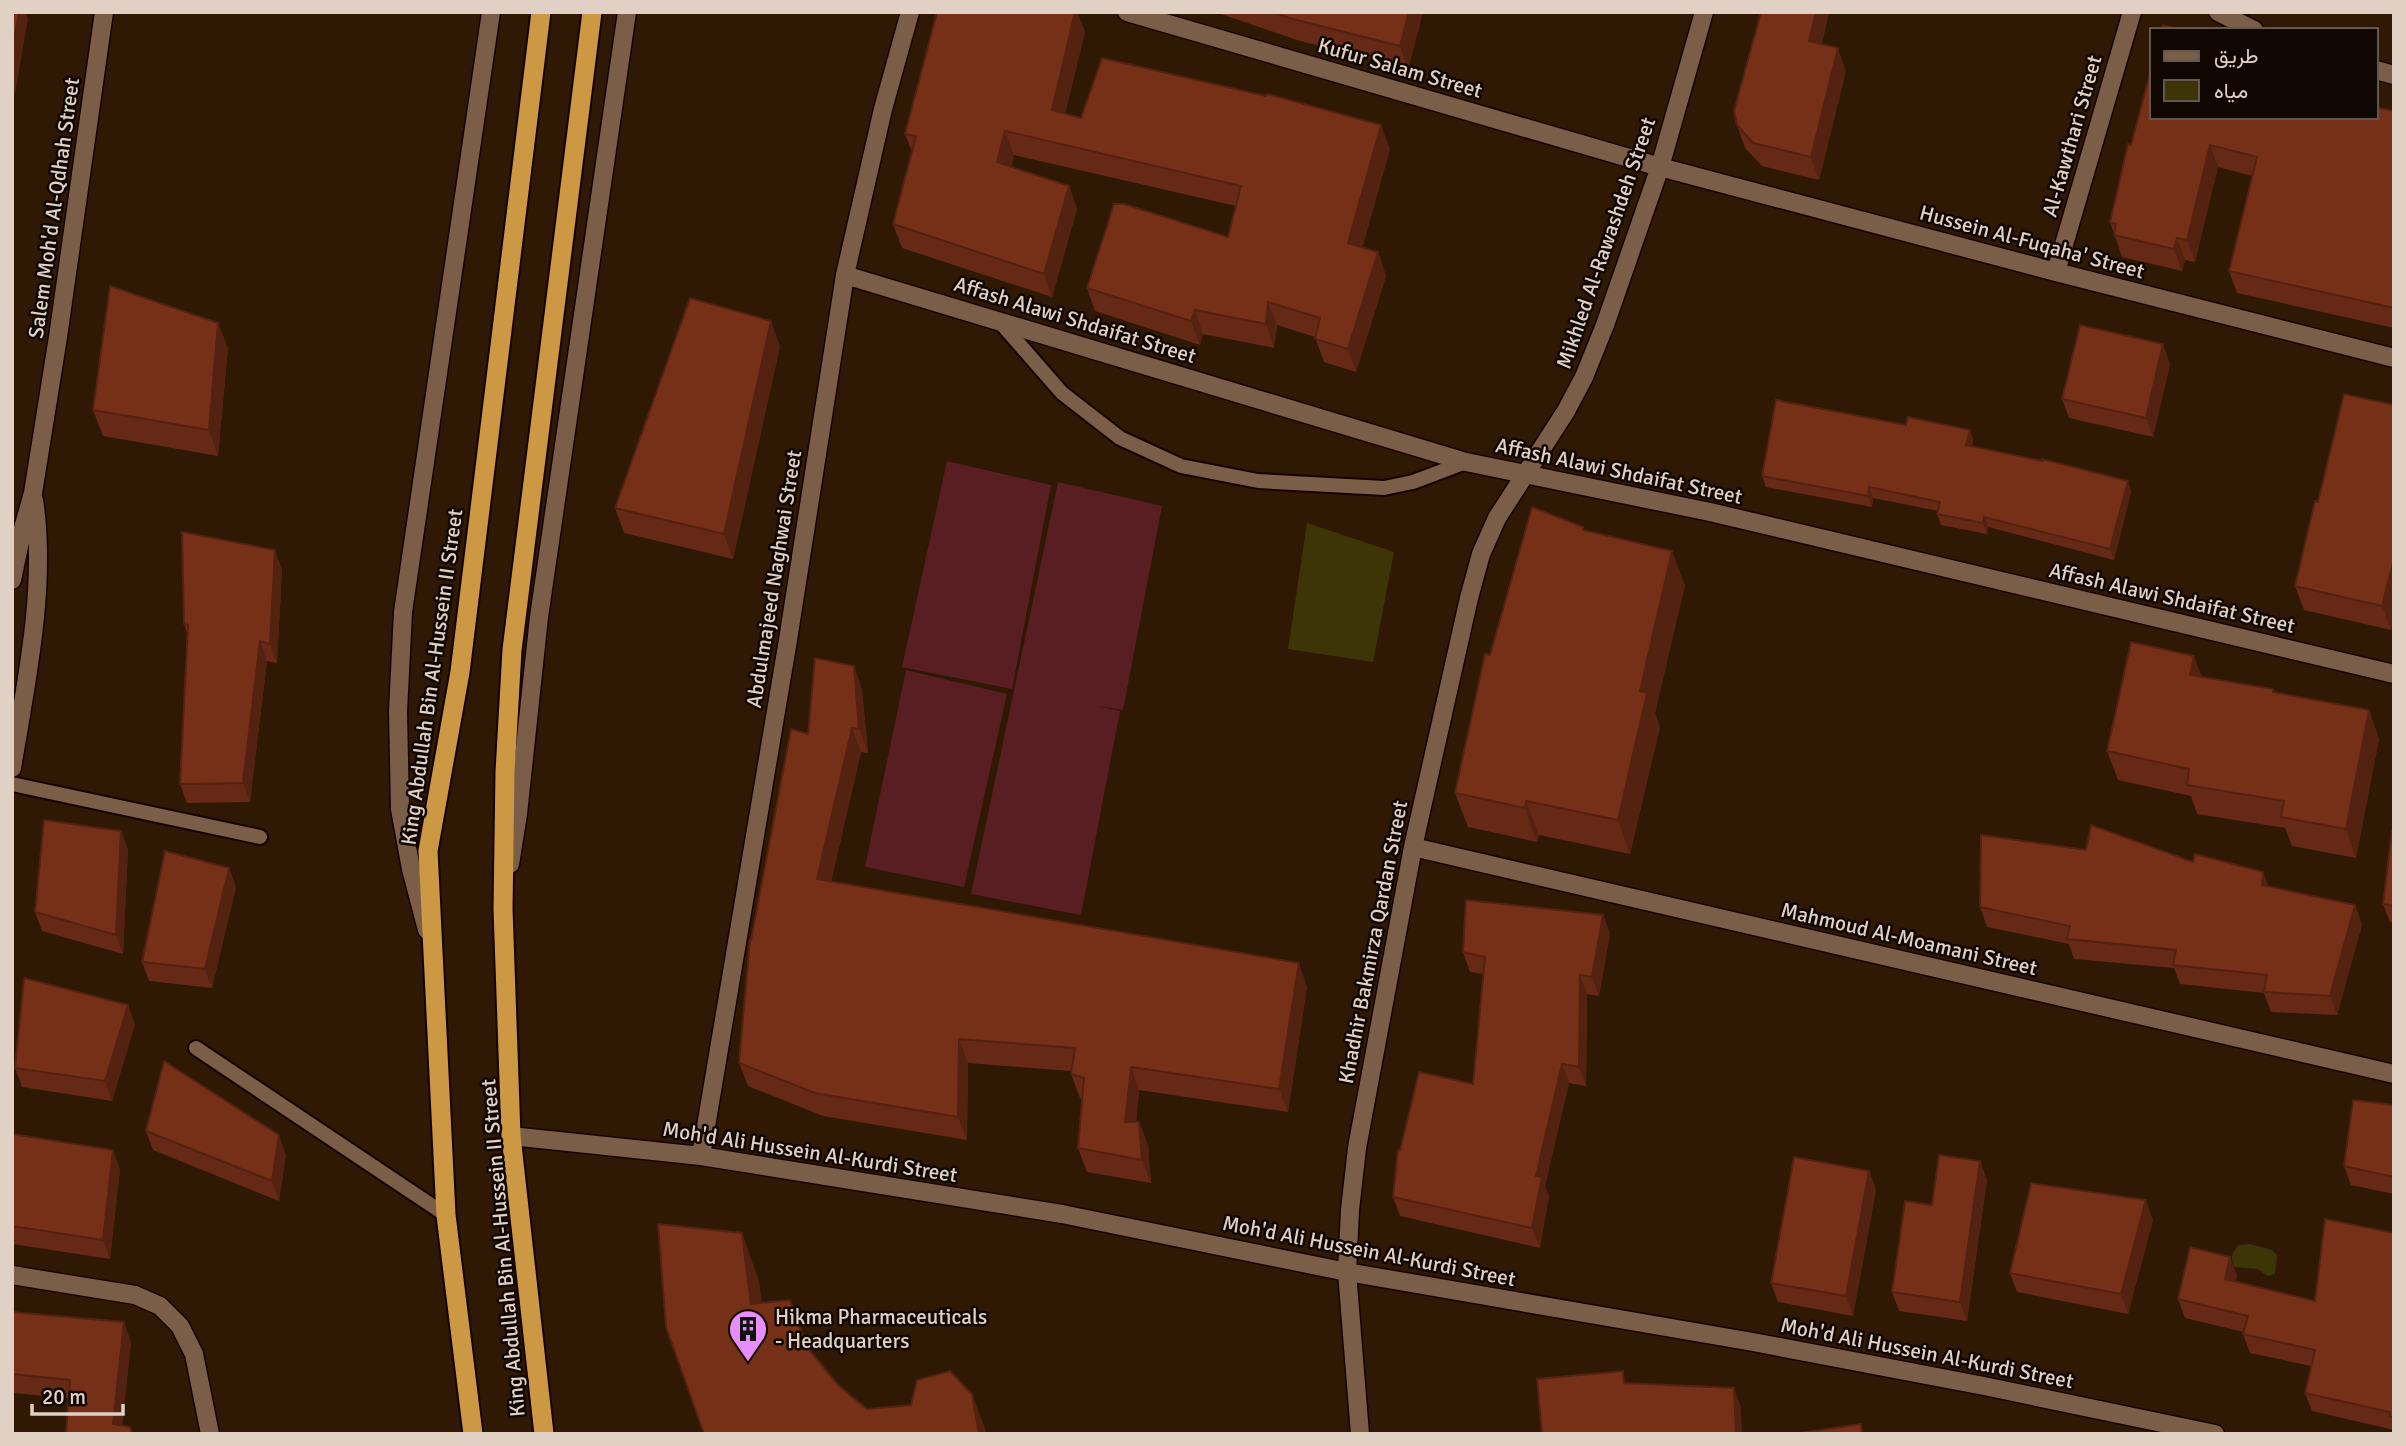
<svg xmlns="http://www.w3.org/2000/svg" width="2406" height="1446" viewBox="0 0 2406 1446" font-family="Signika,Vazirmatn,sans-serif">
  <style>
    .grass { fill: #591e22 }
    .water { fill: #3e3506 }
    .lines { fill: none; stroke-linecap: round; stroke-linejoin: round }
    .service-casing { stroke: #160300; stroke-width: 18 }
    .minor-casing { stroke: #160300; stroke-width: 21 }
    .tertiary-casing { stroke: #160300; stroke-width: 21 }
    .secondary-casing { stroke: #160300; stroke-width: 21 }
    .trunk-casing { stroke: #160300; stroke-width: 23 }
    .service { stroke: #7a5e48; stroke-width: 14 }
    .minor { stroke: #7a5e48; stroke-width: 18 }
    .tertiary { stroke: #7a5e48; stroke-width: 18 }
    .secondary { stroke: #7a5e48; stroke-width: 18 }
    .trunk { stroke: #cc9844; stroke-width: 19 }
    .wall { fill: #652915 }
    .shaded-wall { fill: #532211 }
    .building { fill: #763018; stroke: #532211; stroke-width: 2 }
    .labels { text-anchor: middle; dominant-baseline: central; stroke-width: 5; stroke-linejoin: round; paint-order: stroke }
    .street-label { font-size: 21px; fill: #e1d0c4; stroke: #100602 }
    .poi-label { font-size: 21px; fill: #e1d0c4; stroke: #100602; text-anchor: start }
  </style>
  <rect width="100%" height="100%" fill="#2f1804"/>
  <path class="grass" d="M947 461 1051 485 1012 689 902 667Z
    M1058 482 1162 506 1123 710 1097 706 1120 711 1081 915 971 894Z
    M906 670 1007 694 964 887 865 867Z"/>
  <path class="water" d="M1307 523 1394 552 1373 662 1288 649Z
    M2250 1244 2272 1250 2277 1255 2275 1274 2267 1276 2258 1269 2234 1267C2230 1257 2232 1252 2239 1245Z"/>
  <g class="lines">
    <defs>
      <path id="service" d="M999 321 1062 393 1120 438 1181 466 1258 481 1384 488 1413 482 1466 462
        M12 784 260 837
        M196 1048 446 1215"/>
      <path id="minor" d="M1127 12 1660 167 2056 272 2394 358
        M2218 12 2254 30
        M2376 70 2394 75
        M2056 272 2132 12
        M845 275 1466 462 1710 512 2394 674
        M1413 847 2394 1074
        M511 1136 701 1156 1062 1214 1347 1272 1753 1342 1984 1386 2215 1434
        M701 1156 788 640 845 275 883 109 910 12
        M12 1275 135 1295 160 1306 180 1326 194 1354 210 1434
        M1360 1434 1347 1272 1350 1210 1357 1148 1413 847 1469 598 1481 554 1497 518 1566 411 1584 377 1605 325 1660 167 1704 12"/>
      <path id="tertiary" d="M12 580 22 532 33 493 58 337 104 12
        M12 768C26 683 47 586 34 500"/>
      <path id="secondary" d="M510 864 518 814 539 617 627 12
        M427 930 411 869 400 809 398 711 403 612 491 12"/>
      <path id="trunk" d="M473 1434 446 1215 428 851 460 672 541 12
        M544 1434 511 1136 503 909 505 772 512 650 592 12"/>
    </defs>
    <use href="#service" class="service-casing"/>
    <use href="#minor" class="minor-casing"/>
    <use href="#tertiary" class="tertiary-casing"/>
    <use href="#secondary" class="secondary-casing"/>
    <use href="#trunk" class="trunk-casing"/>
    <use href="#service" class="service"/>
    <use href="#minor" class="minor"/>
    <use href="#tertiary" class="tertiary"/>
    <use href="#secondary" class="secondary"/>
    <use href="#trunk" class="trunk"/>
  </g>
  <path class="wall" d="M936 12H1077L1085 32 1065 114 1081 118 1390 149 1362 247 1378 252 1386 276 1356 372 1324 362 1315 337 1277 325 1274 348 1203 334 1200 345 1095 311 1087 288 1228 237 1236 206 1014 155 1011 167 1069 186 1077 209 1052 297 902 248 893 224 912 152 905 134 936 16Z
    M1215 12H1423L1408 69 1297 40Z
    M1829 12 1822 44 1846 71 1819 180 1762 166 1745 148 1737 125Z
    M2394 111V328L2237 293 2229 271 2252 176 2218 167 2195 262 2185 260 2182 271 2122 257 2110 222 2131 145Z
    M218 323 228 348 218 456 103 436 93 410Z
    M780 346 733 559 624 533 615 508Z
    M2170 364 2153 437 2069 418 2062 399Z
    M2394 405V618L2391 630 2304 610 2295 586 2318 502Z
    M1906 425 1970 430 1973 440 1972 446 2128 481 2131 492 2114 560 1988 527 1987 534 1941 525 1937 514 1938 511 1873 498 1872 507 1766 487 1762 476Z
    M1583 527 1585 531 1685 585 1655 713 1660 727 1630 854 1539 835 1537 842 1468 827 1455 793 1490 655Z
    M282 569 277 663 267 661 250 802 187 803 180 784 188 636 184 624Z
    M854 666 862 690 868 753 861 752 831 882 1307 987 1288 1112 1139 1090 1136 1122H1139L1148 1145 1151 1183 1087 1172 1078 1148 1082 1099 1080 1098 1071 1074V1071L968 1063 967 1140 823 1116 748 1086 739 1063 751 940 808 734Z
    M2202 677 2273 689 2275 692 2369 710 2379 739 2356 858 2292 846 2285 828 2197 814 2191 796 2118 780 2107 751Z
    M121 831 128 850 123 954 42 931 35 912Z
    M2394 832V923L2390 922 2383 904Z
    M2086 850 2193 862 2263 872 2268 886 2355 905 2362 925 2337 1015 2271 1012 2264 993 2180 984 2174 968 2074 959 2069 944 1987 927 1980 907Z
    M229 868 236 887 212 988 149 981 142 962Z
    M1603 915 1610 934 1599 996 1587 994 1586 1086 1569 1083 1545 1186 1549 1196 1540 1248 1400 1216 1393 1197 1400 1150 1473 1084 1484 974 1470 972 1463 952Z
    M135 1024 112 1101 22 1087 15 1068Z
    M2394 1105V1194L2351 1185 2344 1166Z
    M146 1131 286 1155 279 1201 153 1150Z
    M12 1134 120 1169 110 1259 12 1244Z
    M1980 1161 1987 1180 1967 1321 1899 1311 1892 1292 1932 1205Z
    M1869 1171 1876 1190 1853 1316 1778 1302 1771 1283Z
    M2153 1220 2128 1314 2017 1292 2010 1273Z
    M2394 1233V1430L2312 1411 2305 1393 2311 1366 2250 1353 2243 1334 2244 1332 2185 1318 2178 1299 2237 1275 2235 1282 2315 1301Z
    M12 1312 131 1342 122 1426 133 1434 69 1398 12 1393Z"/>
  <path class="shaded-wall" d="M19 12H26L28 19 15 94 12 85V52Z
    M1075 12H1077L1085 32 1060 133 1052 110Z
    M1409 12H1423L1408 69 1400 46Z
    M1816 12H1829L1817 64 1809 41Z
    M1838 48 1846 71 1819 180 1811 157Z
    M1381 125 1390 149 1357 267 1348 243Z
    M1005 131 1014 155 1005 186 997 162Z
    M2210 145 2218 167 2195 262 2187 240Z
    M1069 186 1077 209 1052 297 1044 274Z
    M2177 238 2185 260 2182 271 2174 249Z
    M1378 252 1386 276 1356 372 1348 349Z
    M1268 302 1277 325 1274 348 1266 324Z
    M1195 310 1203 334 1200 345 1191 321Z
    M771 321 780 346 733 559 724 534Z
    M218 323 228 348 218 456 209 430Z
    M2163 344 2170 364 2153 437 2146 418Z
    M1970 430 1973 440 1970 455 1966 445Z
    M2128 481 2131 492 2114 560 2110 549Z
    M1869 487 1873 498 1872 507 1868 496Z
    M1984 517 1988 527 1987 534 1983 523Z
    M275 550 282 569 277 663 270 644Z
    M1672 551 1685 585 1655 713 1660 727 1630 854 1618 820 1640 691Z
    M2394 559V618L2391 630 2382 606Z
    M260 641 267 661 250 802 243 783Z
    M2194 656 2205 685 2190 675Z
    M854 666 862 690 868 753 859 729Z
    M2369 710 2379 739 2356 858 2346 829Z
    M852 728 861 752 826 903 817 879Z
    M1526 801 1539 835 1537 842 1525 808Z
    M121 831 128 850 123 954 116 935Z
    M229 868 236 887 212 988 205 969Z
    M2263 872 2270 891 2262 885Z
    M2355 905 2362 925 2337 1015 2330 996Z
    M1603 915 1610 934 1599 996 1592 977Z
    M1299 963 1307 987 1288 1112 1279 1089Z
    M1580 975 1587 994 1586 1086 1579 1067Z
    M128 1005 135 1024 112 1101 105 1081Z
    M959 1039 968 1063 967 1140 958 1117Z
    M1562 1064 1569 1083 1545 1186 1549 1196 1540 1248 1532 1228 1536 1176Z
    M1131 1067 1139 1090 1134 1146 1125 1122Z
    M1139 1122 1148 1145 1151 1183 1142 1160Z
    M279 1135 286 1155 279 1201 272 1181Z
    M113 1150 120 1169 110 1259 103 1240Z
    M1980 1161 1987 1180 1967 1321 1960 1302Z
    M1869 1171 1876 1190 1853 1316 1846 1296Z
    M2146 1200 2153 1220 2128 1314 2121 1294Z
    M742 1233 759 1281 768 1351 751 1304Z
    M2230 1257 2237 1275 2231 1298 2225 1279Z
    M124 1322 131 1342 121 1434 113 1424Z
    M1734 1388 1741 1407 1742 1434H1736Z
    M972 1394 987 1434H979Z"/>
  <path class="building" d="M12 12H19L12 52Z
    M936 12H1075L1052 110 1081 118 1102 58 1266 96 1267 94 1381 125 1348 243 1378 252 1348 349 1315 339 1320 318 1268 302 1266 324 1195 310 1191 321 1087 288 1114 204H1124L1228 237 1241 186 1005 131 997 162 1069 186 1044 274 893 224 916 136 905 134 936 16Z
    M1274 12H1409L1400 46 1289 18Z
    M1761 12H1816L1809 41 1838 48 1811 157 1753 143 1737 125 1734 111Z
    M2163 25 2178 30H2162Z
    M2152 66V117H2376V107L2394 111V308L2229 271 2257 157 2210 145 2187 240 2177 238 2174 249 2114 235 2116 224 2110 222 2128 144 2131 145Z
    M110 286 218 323 209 430 93 410Z
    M690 298 771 321 724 534 615 508Z
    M2080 325 2163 344 2146 418 2062 399Z
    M2344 394 2394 405V559L2382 606 2295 586 2315 501 2318 502Z
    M1776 400 1906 425 1908 417 1970 430 1966 445 2042 461V459L2128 481 2110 549 1984 517 1983 523 1937 514 1940 502 1869 487 1868 496 1762 476Z
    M1532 507 1583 527V530L1672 551 1640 691 1647 693 1618 820 1526 801 1525 808 1455 793 1485 654 1490 655Z
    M182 532 275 550 270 644 260 641 243 783 180 784 188 625 184 624Z
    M2131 642 2194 656 2190 675 2273 689V692L2369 710 2346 829 2281 817 2284 801 2187 785 2189 769 2107 751Z
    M815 658 854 666 859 729 852 728 817 879 1299 963 1279 1089 1131 1067 1125 1122H1139L1142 1160 1078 1148 1084 1078 1071 1074 1075 1048 959 1039 958 1117 815 1093 739 1063 750 940H751L791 729 808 734Z
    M44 820 121 831 116 935 35 912Z
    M2091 825 2193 862 2195 854 2263 872 2262 885 2355 905 2330 996 2264 992 2267 975 2173 965 2176 950 2067 939 2070 926 1980 907 1981 835 2086 850Z
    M2392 831 2394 832V906L2383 904Z
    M165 851 229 868 205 969 142 962Z
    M1466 900 1603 915 1592 977 1580 975 1579 1067 1562 1064 1536 1176 1542 1177 1532 1228 1393 1197 1398 1150H1400L1419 1072 1473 1084 1485 957 1463 952Z
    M24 978 128 1005 105 1081 15 1068Z
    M164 1061 279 1135 272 1181 146 1131Z
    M2353 1100 2394 1105V1177L2344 1166Z
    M12 1134 113 1150 103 1240 12 1226Z
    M1939 1155 1980 1161 1960 1302 1892 1292 1905 1201 1932 1205Z
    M1794 1157 1869 1171 1846 1296 1771 1283Z
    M2031 1183 2146 1200 2121 1294 2010 1273Z
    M2325 1219 2394 1233V1417H2389L2390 1412 2305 1393 2315 1350 2243 1334 2248 1316 2178 1299 2190 1247 2230 1257 2225 1279 2315 1301Z
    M658 1224 742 1233 751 1304 790 1300 807 1347 838 1385 867 1409 911 1405 917 1380 950 1371 972 1394 979 1434H704L666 1327Z
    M12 1312 124 1322 113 1424 130 1427 132 1434H66L70 1380 12 1374Z
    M1623 1371 1624 1383 1734 1388 1736 1434H1542L1537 1379Z
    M1861 1424 1862 1434H1988H1794Z"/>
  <defs>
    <symbol id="building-pin" viewBox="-11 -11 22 30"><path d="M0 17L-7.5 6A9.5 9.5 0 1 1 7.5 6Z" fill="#ea8dfc" stroke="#100602"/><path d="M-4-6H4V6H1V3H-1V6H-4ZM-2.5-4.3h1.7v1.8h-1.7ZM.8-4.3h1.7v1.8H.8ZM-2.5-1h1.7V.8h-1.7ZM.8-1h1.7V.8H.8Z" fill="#111"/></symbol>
  </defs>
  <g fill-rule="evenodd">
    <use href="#building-pin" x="726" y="1307" width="44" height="60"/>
  </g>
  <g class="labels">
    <g class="street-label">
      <text transform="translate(1400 68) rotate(16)">Kufur Salam Street</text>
      <text transform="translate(2072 136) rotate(-74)">Al-Kawthari Street</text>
      <text transform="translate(54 208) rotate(-82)">Salem Moh'd Al-Qdhah Street</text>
      <text transform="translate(2032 242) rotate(15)">Hussein Al-Fuqaha' Street</text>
      <text transform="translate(1606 243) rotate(-71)">Mikhled Al-Rawashdeh Street</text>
      <text transform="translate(1075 320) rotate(17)">Affash Alawi Shdaifat Street</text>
      <text transform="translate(1619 471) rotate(12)">Affash Alawi Shdaifat Street</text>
      <text transform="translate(774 579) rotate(-81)">Abdulmajeed Naghwai Street</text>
      <text transform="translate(2172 598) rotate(13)">Affash Alawi Shdaifat Street</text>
      <text transform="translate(432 677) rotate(-82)">King Abdullah Bin Al-Hussein II Street</text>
      <text transform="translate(1909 939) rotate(13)">Mahmoud Al-Moamani Street</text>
      <text transform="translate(1373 942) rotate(-79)">Khadhir Bakmirza Qardan Street</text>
      <text transform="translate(810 1152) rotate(9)">Moh'd Ali Hussein Al-Kurdi Street</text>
      <text transform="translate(503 1248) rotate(-95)">King Abdullah Bin Al-Hussein II Street</text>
      <text transform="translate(1369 1251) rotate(11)">Moh'd Ali Hussein Al-Kurdi Street</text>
      <text transform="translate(1927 1353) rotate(11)">Moh'd Ali Hussein Al-Kurdi Street</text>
    </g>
    <g class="poi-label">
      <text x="775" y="1317">Hikma Pharmaceuticals<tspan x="775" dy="24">- Headquarters</tspan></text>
    </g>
  </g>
  <rect width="2406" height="1446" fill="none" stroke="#e1d0c4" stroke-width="28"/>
  <rect x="2150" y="28" width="228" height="91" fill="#100602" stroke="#645750" stroke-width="2"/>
  <rect x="2164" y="51" width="35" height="10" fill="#7a5e48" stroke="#645750" stroke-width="2"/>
  <text x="2214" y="63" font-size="21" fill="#e1d0c4">طريق</text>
  <rect x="2164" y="80" width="35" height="21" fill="#3e3506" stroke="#645750" stroke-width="2"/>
  <text x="2214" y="98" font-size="21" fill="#e1d0c4">مياه</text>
  <path d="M32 1404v10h91v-10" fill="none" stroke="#e1d0c4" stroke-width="3.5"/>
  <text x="42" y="1404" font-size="21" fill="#e1d0c4" stroke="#100602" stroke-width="5" paint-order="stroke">20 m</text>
</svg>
